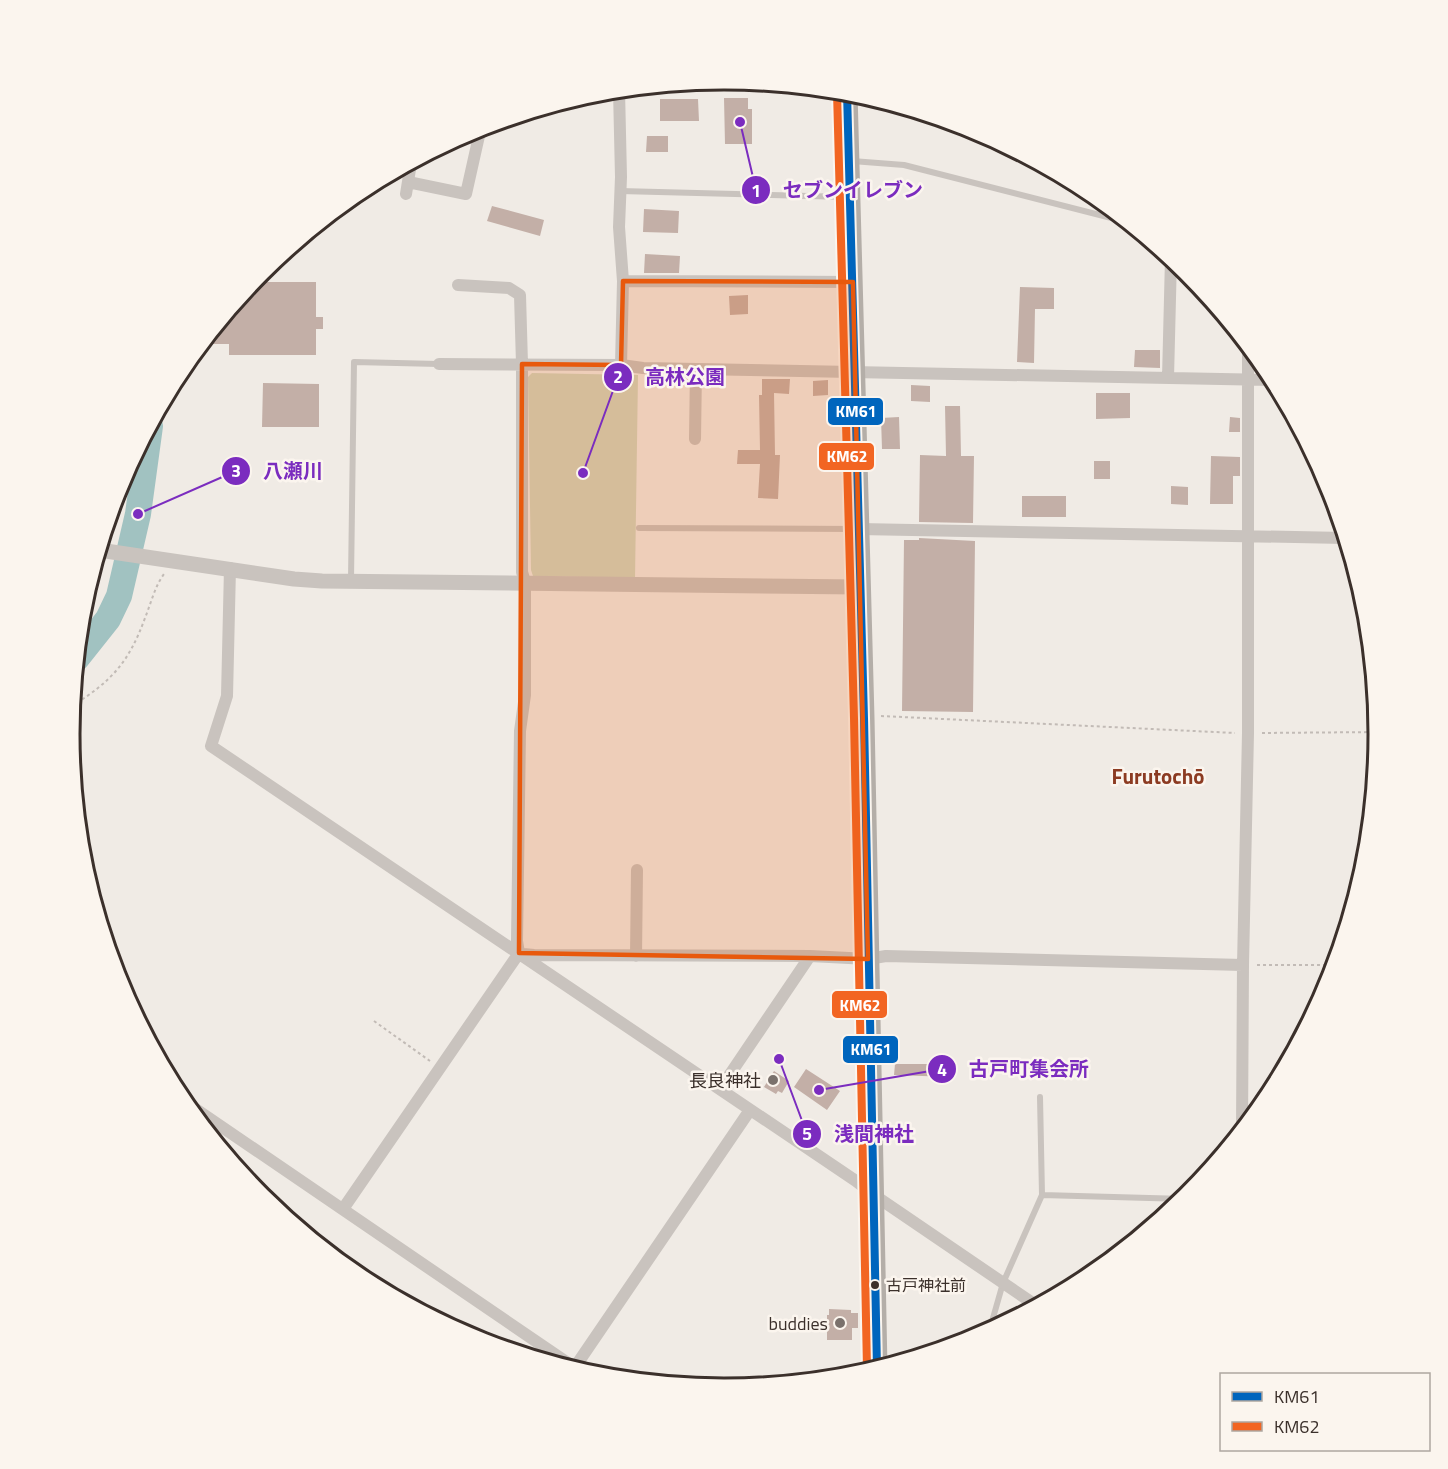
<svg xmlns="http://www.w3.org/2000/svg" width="1448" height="1469" viewBox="0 0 1448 1469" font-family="'Titillium Web','Noto Sans JP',sans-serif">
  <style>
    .green { fill: #d1d6bf }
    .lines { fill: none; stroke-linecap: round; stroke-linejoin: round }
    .river { stroke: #a1c2c1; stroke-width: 26 }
    .building { fill: #c3afa7 }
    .path { stroke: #c2bbb6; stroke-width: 2; stroke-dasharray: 3 3; stroke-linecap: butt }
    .service { stroke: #c9c3be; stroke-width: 6 }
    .minor { stroke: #c9c3be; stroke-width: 12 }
    .tertiary { stroke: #c9c3be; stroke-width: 15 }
    .trunk { stroke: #b4aea8; stroke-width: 21 }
    .bus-1-casing { stroke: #fbf5ee; stroke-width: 12 }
    .bus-2-casing { stroke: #fbf5ee; stroke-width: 12 }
    .bus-1 { stroke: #0065bd; stroke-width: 8 }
    .bus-2 { stroke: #f26522; stroke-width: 8 }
    .marked { fill: #e8590c; fill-opacity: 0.2; stroke: #e8590c; stroke-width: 4.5; stroke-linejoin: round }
    .poi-dot { fill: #7a716c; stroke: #fbf5ee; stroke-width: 2 }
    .bus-dot { fill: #3b302b; stroke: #fbf5ee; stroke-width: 2 }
    .labels { text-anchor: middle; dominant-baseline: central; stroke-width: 5; stroke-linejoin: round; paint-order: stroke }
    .bus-label { font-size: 16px; fill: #3b302b; stroke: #fbf5ee; text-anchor: start }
    .poi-label { font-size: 18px; fill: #3b302b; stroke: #fbf5ee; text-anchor: end }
    .quarter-label { font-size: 21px; font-weight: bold; fill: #8c3b22; stroke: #fbf5ee }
    .rim { fill: none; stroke: #3b302b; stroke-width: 3 }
    .leader { fill: none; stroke: #7b2cbf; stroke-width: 2 }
    .callout-dot { fill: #7b2cbf; stroke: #fbf5ee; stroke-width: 2 }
    .mark-label { font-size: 18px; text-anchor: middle; font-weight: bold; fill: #fff }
    .callout-label { font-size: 20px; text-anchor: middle; font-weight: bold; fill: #7b2cbf; stroke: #fbf5ee; stroke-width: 5; stroke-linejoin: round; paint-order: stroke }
    .line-badge { stroke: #fbf5ee; stroke-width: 2 }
    .badge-label { font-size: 16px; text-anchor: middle; font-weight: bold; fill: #fff }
  </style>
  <rect width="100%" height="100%" fill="#f0ebe5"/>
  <path class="green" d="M532 373 638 375 635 578 533 576 531 570 528 377Z
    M124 474V475L113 533 105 530 119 484Z"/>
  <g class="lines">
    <path class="river" d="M77 658 108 619 119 596 138 514 150 426"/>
  </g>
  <path class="building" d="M724 98H748V109H752V144H725Z
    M660 99H698L699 121H660Z
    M647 136H668V152H646Z
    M492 206 544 220 540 236 487 221Z
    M644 209 679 211 678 233 643 232Z
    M645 254 680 256 679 273H644Z
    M252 282H316V317H323V329H316V355H229V344H201Z
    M1020 287 1054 288V309H1035L1034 363 1017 362Z
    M748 295V314L730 315 729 296Z
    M1135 350H1160V368L1134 367Z
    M762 379H790L789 394 774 393 775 455H780L778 499 758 498 760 464H737L738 450H760L759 395H762Z
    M828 380V395L813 396V381Z
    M263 383 319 384V427H262Z
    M911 385 930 386V402L911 401Z
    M1096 393H1130V418L1096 419Z
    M945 406H960L961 456H974L973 523 919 522 920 455 946 456Z
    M899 417 900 449H882L881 418Z
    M1230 417 1240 418V432H1229Z
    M1211 456 1240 457V476H1233V504H1210Z
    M1094 461H1110V479H1094Z
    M1171 486 1188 487V505L1171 504Z
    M1022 496H1066V517H1022Z
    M919 538 975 541 973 712 902 711 904 540H919Z
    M895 1064H951V1077L894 1075Z
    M806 1069 840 1091 827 1110 794 1087Z
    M774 1071 789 1081 782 1093 778 1091 776 1094 764 1087Z
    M829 1309 851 1310V1313H858V1328H852V1340H827V1315H829Z"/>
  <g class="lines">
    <path class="path" d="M72 706C112 681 129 662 145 618 151 603 155 586 164 574
      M881 716 1235 733
      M1262 733 1379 732
      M1257 965H1335
      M374 1021 430 1061"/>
    <path class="service" d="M852 161 904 165 1127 222
      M620 191 846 197
      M639 528 855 529
      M351 580 354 362 439 364
      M247 1181 253 1185 256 1192
      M1042 1195 1185 1199
      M989 1332 1003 1283 1042 1195 1040 1097"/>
    <path class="minor" d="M619 90 621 177 619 227 623 281 621 365
      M408 182 466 194 481 127
      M406 194 411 163
      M623 281 853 282
      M439 364 621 365 643 368 1274 380
      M1168 378 1171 258
      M695 439 696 369
      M859 529 1345 538
      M230 568 227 696 211 746 856 1181 874 1195 1037 1306
      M523 954 534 955 810 956 868 959 886 956 1243 965
      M636 956 637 870
      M720 1089 810 956
      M178 1097 581 1372
      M1242 1131 1243 965 1248 733V346
      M343 1209 519 953 517 941 520 731 525 695V582L522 572V364L520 295 509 288 458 285
      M573 1370 750 1110"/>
    <path class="tertiary" d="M99 550 294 579 322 581 860 587"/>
    <path class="trunk" d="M847 92 864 718 877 1369"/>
    <defs>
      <path id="bus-1" d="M847 92 864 718 877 1369"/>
      <path id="bus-2" d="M837 92 854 718 867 1369"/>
    </defs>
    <use href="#bus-1" class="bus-1-casing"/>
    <use href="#bus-2" class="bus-2-casing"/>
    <use href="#bus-1" class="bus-1"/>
    <use href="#bus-2" class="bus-2"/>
  </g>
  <path class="marked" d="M623 281 853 282 868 959 519 953 522 364 621 365Z"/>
  <g class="poi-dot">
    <circle cx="773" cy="1080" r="6"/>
    <circle cx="840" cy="1323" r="6"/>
  </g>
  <circle class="bus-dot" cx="875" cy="1285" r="5"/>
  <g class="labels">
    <g class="bus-label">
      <text x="886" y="1285">古戸神社前</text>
    </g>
    <g class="poi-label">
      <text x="761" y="1080">長良神社</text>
      <text x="828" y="1323">buddies</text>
    </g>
    <g class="quarter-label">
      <text x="1158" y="776">Furutochō</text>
    </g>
  </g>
  <path d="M0 0H1448V1469H0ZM80 734a644 644 0 1 1 1288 0a644 644 0 1 1-1288 0Z" fill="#fbf5ee" fill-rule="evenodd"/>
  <path class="rim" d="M80 734a644 644 0 1 1 1288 0a644 644 0 1 1-1288 0Z"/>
  <path class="leader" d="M740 122L756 190M583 473L618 377M138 514L236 471M819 1090L942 1069M779 1059L807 1134"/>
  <g class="callout-dot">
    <circle cx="740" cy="122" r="6"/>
    <circle cx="583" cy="473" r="6"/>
    <circle cx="138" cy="514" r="6"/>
    <circle cx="819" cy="1090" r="6"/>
    <circle cx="779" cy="1059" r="6"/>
    <circle cx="756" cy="190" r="15"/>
    <circle cx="618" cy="377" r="15"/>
    <circle cx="236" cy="471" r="15"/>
    <circle cx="942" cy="1069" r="15"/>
    <circle cx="807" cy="1134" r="15"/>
  </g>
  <g class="mark-label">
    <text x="756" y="197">1</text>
    <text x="618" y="383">2</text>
    <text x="236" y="477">3</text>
    <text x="942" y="1076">4</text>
    <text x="807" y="1140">5</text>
  </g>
  <g class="callout-label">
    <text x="853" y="197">セブンイレブン</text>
    <text x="685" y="384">高林公園</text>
    <text x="293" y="478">八瀬川</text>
    <text x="1029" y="1076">古戸町集会所</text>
    <text x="874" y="1141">浅間神社</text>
  </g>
  <g class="line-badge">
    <rect x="827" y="397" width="57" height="29" rx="6" fill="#0065bd"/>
    <rect x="818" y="442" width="57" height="29" rx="6" fill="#f26522"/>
    <rect x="831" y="990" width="57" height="29" rx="6" fill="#f26522"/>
    <rect x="842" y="1035" width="57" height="29" rx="6" fill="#0065bd"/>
  </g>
  <g class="badge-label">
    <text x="856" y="417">KM61</text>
    <text x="847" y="462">KM62</text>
    <text x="860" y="1011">KM62</text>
    <text x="871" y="1055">KM61</text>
  </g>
  <rect x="1220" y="1373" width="210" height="78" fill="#fbf5ee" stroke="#aea6a0" stroke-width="1.5"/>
  <rect x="1232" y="1392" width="30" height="9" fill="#0065bd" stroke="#aea6a0" stroke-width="1.5"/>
  <text x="1274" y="1403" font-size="18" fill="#3b302b">KM61</text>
  <rect x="1232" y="1422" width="30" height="9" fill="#f26522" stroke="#aea6a0" stroke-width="1.5"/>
  <text x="1274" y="1433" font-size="18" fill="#3b302b">KM62</text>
</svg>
